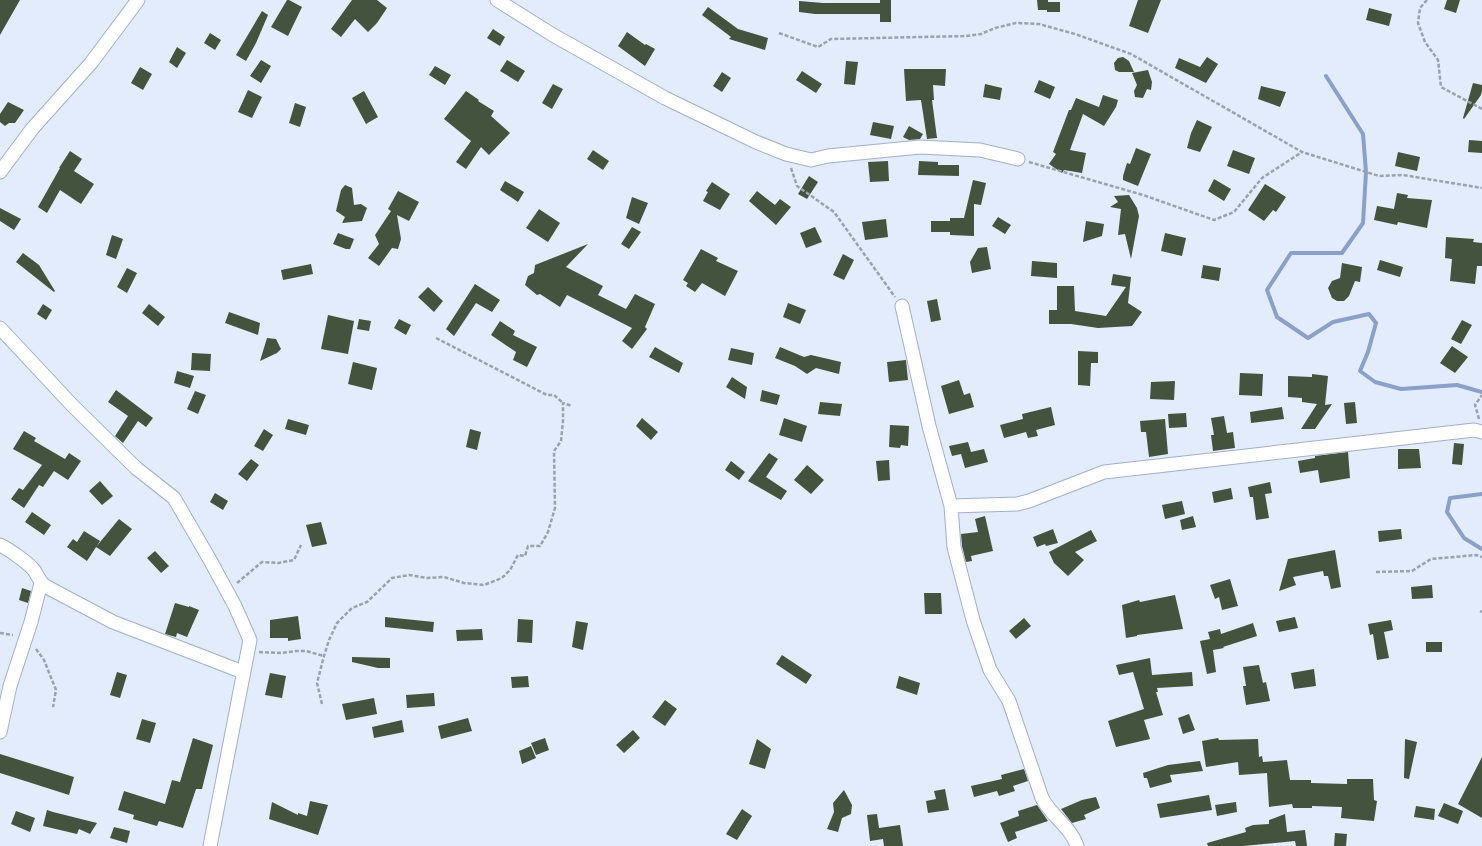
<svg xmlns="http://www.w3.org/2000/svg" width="1482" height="846" viewBox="0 0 1482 846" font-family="'Open Sans',sans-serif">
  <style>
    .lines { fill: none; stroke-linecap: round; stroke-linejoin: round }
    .stream { stroke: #8ba0c8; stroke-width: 4 }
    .building { fill: #43533d }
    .minor-casing { stroke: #a1afc9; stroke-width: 15 }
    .path { stroke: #9aa1af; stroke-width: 2.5; stroke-dasharray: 4 2; stroke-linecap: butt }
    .minor { stroke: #fff; stroke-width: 13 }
  </style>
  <rect width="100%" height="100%" fill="#e3ecfc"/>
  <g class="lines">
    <path class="stream" d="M1326 76 1363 134 1366 172 1363 223 1342 253H1291L1267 290 1277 317 1308 338 1333 322 1369 314 1376 323 1368 352 1360 371 1375 382 1401 389 1457 385 1482 392
      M1482 494 1450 498 1447 512 1464 538 1482 549"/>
  </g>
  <path class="building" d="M0 0H20L0 35Z
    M287 0H289L302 7 288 36 271 27Z
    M352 0H377L387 8 377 23 368 32 355 19 341 37 331 29Z
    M880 0H891V22H880V14H815L799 12V1L823 3H880Z
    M1037 0H1048V2H1060V12H1047V10H1038Z
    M1138 0H1161L1148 33 1129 26Z
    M1447 0H1460L1456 13 1444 9Z
    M708 7 738 29 768 38 765 50 729 39 731 37 702 15Z
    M1369 8 1392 14 1389 26 1366 20Z
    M262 11 268 15 256 43 246 61 236 55Z
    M493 29 505 37 500 46 487 38Z
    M627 32 645 45 646 44 655 49 645 66 618 46Z
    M210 33 221 40 215 50 204 43Z
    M177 47 186 53 177 68 169 62Z
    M1123 57 1129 61 1134 72H1119L1115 70 1114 63 1118 58Z
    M1207 57 1218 64 1206 83 1175 68 1179 58 1200 67Z
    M261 60 271 66 261 83 250 76Z
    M507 60 525 71 518 82 500 71Z
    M846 61 858 62 855 85 844 84Z
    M435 66 451 75 445 85 429 75Z
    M140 67 152 74 143 90 131 83Z
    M904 69H946L945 86 933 85 934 100H932L937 138 927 139 921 100 906 101Z
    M1148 70 1152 82 1151 90 1147 89 1143 98 1135 97 1134 91 1137 85 1132 73Z
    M802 71 822 84 816 93 796 80Z
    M722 72 731 78 722 92 713 86Z
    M1039 80 1055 87 1050 99 1034 92Z
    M1473 83 1482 85V91L1481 95 1464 119 1463 118Z
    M553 84 563 89 552 109 542 103Z
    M985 84 1002 88 1000 100 983 97Z
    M1261 86 1286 92 1280 107 1258 99Z
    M248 90 262 97 252 118 238 112Z
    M364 91 378 117 366 124 352 98Z
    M466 91 479 100 478 101 494 111 491 116 510 133 489 155 481 147 466 169 456 162 471 141 444 119Z
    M1103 95 1118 100 1116 107 1104 126 1083 114 1070 150 1086 153 1082 173 1064 170 1062 173 1049 164 1056 154 1053 152 1069 110H1071L1076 98 1099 107Z
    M8 102 24 110 15 123H9L5 126 0 122V114Z
    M295 103 306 107 300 127 289 123Z
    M1197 120 1212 127 1200 152 1187 148 1191 133Z
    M873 122 894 126 891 139 870 135Z
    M909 126 923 134 920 139 909 140 903 137Z
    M1469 140 1482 141V153L1468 152Z
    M1136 148 1151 154 1138 186 1123 180V176L1127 163 1130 164Z
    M593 150 609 161 603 170 587 159Z
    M1233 150 1255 158 1249 174 1227 166Z
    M70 151 82 159 74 171 94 184 81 204 60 190 47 213 38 207 60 168H59Z
    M1398 152 1420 157 1417 171 1395 166Z
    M888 161 889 181 870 182 868 162Z
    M919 161 938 162V165H959V176L918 175Z
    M809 176 818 182 807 199 798 194Z
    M1214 179 1231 189 1224 201 1208 191Z
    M973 180 986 183 981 205 974 204V236L950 235V232H931V221H950V218H964Z
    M505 181 524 192 518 202 500 190Z
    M712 182 730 194 720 210 703 201 708 192 706 191Z
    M1265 184 1286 197 1276 212 1273 210 1264 221 1248 210Z
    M345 185 352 188 354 205 361 204 367 208 362 221 342 223 345 217 336 211 341 190Z
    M398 191 419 202 409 221 397 215 401 239 398 249 392 248 379 266 368 258 379 244 375 235 391 211 388 209Z
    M757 191 775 205 780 199 791 207 776 225 749 201Z
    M1397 193 1408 195 1407 198 1432 200 1427 228 1398 222 1397 225 1374 220 1377 206 1394 209Z
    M1129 195 1137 208 1139 216 1131 259 1125 234 1118 235 1121 209 1110 207 1118 202 1114 196Z
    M632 197 648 203 639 224 626 218Z
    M0 208 21 219 14 230 0 221Z
    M539 209 560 223 548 242 526 228Z
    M998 217 1011 225 1005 234 992 226Z
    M886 219 888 237 865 240 862 222Z
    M1086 221 1104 224 1102 236 1083 242Z
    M632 227 641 232 629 249 621 244Z
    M815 227 822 242 806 248 800 233Z
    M338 233 354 239 350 249H346L333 244Z
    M1165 233 1186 238 1182 256 1161 251Z
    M112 235 123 239 116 259 106 255Z
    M1446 237 1474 239 1473 242 1482 243V266H1477L1475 284 1450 281 1452 259 1445 258Z
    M588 244 566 267 603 286 598 295 626 309 635 294 655 304 645 327 647 329 632 349 622 341 632 328 567 295 560 307 540 294 537 295 525 285 528 276 534 273 535 265Z
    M987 247 991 269 972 273 970 262 978 248Z
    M701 249 718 258 716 261 738 271 725 296 702 283 695 292 686 286 688 283 683 280Z
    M23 253 39 265 55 291 54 292 16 262Z
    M843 254 854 260 844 280 833 275Z
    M1380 260 1403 267 1400 277 1377 270Z
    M1032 261 1057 263V278L1031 276Z
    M1342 263 1362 267 1360 282 1355 281 1349 296 1344 301H1337L1332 298 1328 288 1332 281 1340 278Z
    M311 264 313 274 283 280 281 270Z
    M1203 265 1221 268 1219 281 1201 278Z
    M127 268 137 273 127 293 117 287Z
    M1113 274 1131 277 1128 303 1142 312 1132 326 1098 328 1071 324H1049V310H1057V286H1074L1075 311 1106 316 1126 287 1111 285Z
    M475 284 500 300 492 312 476 303 454 336 446 329Z
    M428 287 443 301 434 312 418 297Z
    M937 299 941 320 931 322 927 301Z
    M788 303 806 310 800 324 783 317Z
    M43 304 52 310 46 320 37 314Z
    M149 304 165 317 158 326 142 313Z
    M229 312 260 323 258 335 225 323Z
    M328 315 354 321 348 354 321 349Z
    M359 319 371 321 369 331 357 329Z
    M399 319 411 325 406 335 394 328Z
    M1462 320 1472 325 1461 344 1451 339Z
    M500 321 515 331 513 335 537 347 527 367 513 360 516 352 491 335Z
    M267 338 276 339 281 349 277 353 260 361Z
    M1452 346 1468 357 1455 373 1440 363Z
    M655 347 683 363 679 373 649 357Z
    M780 347 804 357 811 355 841 362 839 374 816 368 807 374 795 366 775 358Z
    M731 348 754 353 752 365 728 360Z
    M1078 351 1098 352V363H1091L1090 386 1078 385Z
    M192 353 211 354 210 371 191 370Z
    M906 360 908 380 889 382 887 362Z
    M353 362 377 368 372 390 348 384Z
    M177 371 194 376 190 388 174 383Z
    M1240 373 1263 374 1262 396 1239 395Z
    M1312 374 1328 376 1325 405 1332 404 1315 429H1301L1317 404 1302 402V398L1288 397V376L1312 377Z
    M732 377 747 387 745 399 726 387Z
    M959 380 964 395 970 393 974 407 949 414 941 386Z
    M1175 381 1174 400 1150 399 1151 382Z
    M116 390 153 418 146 427 138 421 123 443 115 436 128 416 108 402Z
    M762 390 780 395 777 405 760 401Z
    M195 391 206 395 198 414 187 409Z
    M820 402 842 404 840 416 818 414Z
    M1355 402 1357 423 1346 424 1344 403Z
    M1051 407 1055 425 1036 430 1038 436 1028 438 1026 432 1004 438 1000 425 1023 419 1022 414Z
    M1282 407 1284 419 1251 423 1250 412Z
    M1186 413 1187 427 1169 428 1168 414Z
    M1224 416 1227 433 1233 432 1235 448 1213 451 1211 435H1214L1211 418Z
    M642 418 658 432 651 440 636 426Z
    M784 418 807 426 802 442 779 435Z
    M288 419 309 425 306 435 285 429Z
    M1165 419 1168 454 1149 457 1146 432H1141L1140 421Z
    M890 425 909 426 908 446 901 445 900 448 889 447Z
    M264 429 273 435 263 451 254 446Z
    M470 429 481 432 477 450 466 447Z
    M24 431 36 438 34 441 65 459 69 453 81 461 68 480 54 471 43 487 39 485 24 508 11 499 19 488 23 490 42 465 13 449Z
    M968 442 971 452 984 449 988 462 965 468 961 454 952 456 949 446Z
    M1454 443 1464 444 1462 465 1452 464Z
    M1398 449H1419L1421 468 1398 469Z
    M1348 452 1350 478 1320 483 1318 470 1300 473 1298 461 1315 458V456Z
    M769 453 778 459 766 477 787 491 781 500 748 481Z
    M251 459 259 465 247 481 238 474Z
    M889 460 890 480 878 481 876 461Z
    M731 461 745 472 739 480 725 470Z
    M807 465 824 480 811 494 794 480Z
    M100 481 113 496 102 505 89 491Z
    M1270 482 1272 493 1265 494 1269 518 1256 520 1253 497H1250L1248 487Z
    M1231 488 1233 499 1214 503 1212 492Z
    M215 493 228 501 223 510 210 502Z
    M1182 501 1185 514 1165 519 1162 505Z
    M32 512 51 525 44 535 25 522Z
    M985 516 993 551 971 556 972 561 966 562 962 546 961 534 978 532 975 519Z
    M1193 516 1196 527 1182 530 1180 520Z
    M119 519 132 529 110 556 96 547Z
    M321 522 327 544 312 547 306 525Z
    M1053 529 1058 543 1046 546 1045 544 1037 547 1033 537Z
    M1401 529 1402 539 1379 542 1378 531Z
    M1091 530 1097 541 1075 552 1084 560 1068 576 1054 563 1049 552Z
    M84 531 100 541 87 561 67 547 73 539 77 542Z
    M1335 550 1341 587 1331 589 1328 576H1324L1323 571 1293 577 1296 585 1279 591 1288 559Z
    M155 551 169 566 161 573 147 558Z
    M1230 579 1238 606 1222 610 1219 597 1215 599 1210 585Z
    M1432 585 1433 598 1412 599 1411 587Z
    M22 588 31 591 28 603 19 600Z
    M924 593H941L942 614H925Z
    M1175 595 1183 629 1137 635V636L1126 638 1122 605 1139 600 1140 602Z
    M175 603 189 607V606L199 610 187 637 177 633 176 637 165 634Z
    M298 616 301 639 288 641V638H270V620Z
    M385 617 434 622 433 632 385 627Z
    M1295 617 1298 628 1279 632 1276 621Z
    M1024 618 1031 626 1016 639 1009 631Z
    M518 619 533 620 532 643 517 642Z
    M1391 620 1393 630 1384 632 1389 658 1377 660 1373 634 1370 635 1368 624Z
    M576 621 588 623 583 650 572 647Z
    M1253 623 1257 636 1223 647 1224 648 1213 650 1216 672 1207 674 1200 641 1210 639 1208 632 1220 629 1221 634Z
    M482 629 483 640 457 641 456 630Z
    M1426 642H1442V652H1426Z
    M782 655 812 675 806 684 776 664Z
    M352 657 390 658V668H378L352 662Z
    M1150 658 1152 675 1192 672 1193 686 1157 688 1158 692H1156L1163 715 1144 720 1150 739 1116 747 1108 721 1144 709 1133 672 1119 675 1116 665Z
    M1259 665 1263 683 1266 682 1270 701 1246 705 1243 686H1246L1243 667Z
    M1314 669 1316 686 1294 689 1291 673Z
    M117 672 127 675 120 698 110 695Z
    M270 673 286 676 282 698 265 695Z
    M528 676 529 687 512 688 511 677Z
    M899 676 920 683 917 695 896 688Z
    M434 693 435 706 407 708 406 695Z
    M374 698 377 714 346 720 342 704Z
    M665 700 677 709 665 726 652 717Z
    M1189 714 1195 730 1183 734 1178 718Z
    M468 718 472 731 441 739 438 726Z
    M142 719 156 723 150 743 136 739Z
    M402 720 404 732 374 738 372 727Z
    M633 730 640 738 624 753 616 745Z
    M193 738 213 745 202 789H196L183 828 159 821 157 826 133 819 134 815 118 810 124 791 165 804 172 780 180 782Z
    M545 738 549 750 536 755 531 743Z
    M1218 738 1219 740 1258 739 1259 757 1262 756 1263 762 1287 760 1290 780H1311V783L1347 784V779H1373L1374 800 1377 801 1374 821 1341 818 1342 807 1312 806V808H1293L1292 804 1269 807 1267 773 1239 775 1238 762 1206 767 1202 741Z
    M757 739 771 749 765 769 749 764Z
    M1405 739 1417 742 1409 779 1404 778Z
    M531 746 536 758 522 764 519 751Z
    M0 754 74 777 69 795 0 773Z
    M1482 757V818L1458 804Z
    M1200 761 1203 771 1170 775 1172 782 1150 788 1147 778H1144L1143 773 1168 765Z
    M1024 769 1028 781 1013 786 1015 791 999 796 997 791 974 797 971 786 1002 779 1001 775Z
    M945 789 949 810 928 813 926 801 936 799 934 791Z
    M844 790 852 805 851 814 842 818 838 832 827 829 834 812 833 803Z
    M1209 795 1212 810 1160 818 1157 804Z
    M1096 797 1100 808 1084 815 1086 819 1072 823 1061 809 1082 800Z
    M310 801 328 805 318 835 269 819 272 802 298 815V813L307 816Z
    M1236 802 1237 812 1217 816 1215 805Z
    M1444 803 1463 811 1458 824 1438 816Z
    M1037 805 1048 821 1015 832 1017 838 1008 842 1000 823 1019 816 1018 811Z
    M1416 806 1435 809 1434 820 1414 817Z
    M742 809 752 816 737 840 726 834Z
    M47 810 53 812 97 823 90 834 79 829 77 834 43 826Z
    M16 811 35 818 30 832 11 824Z
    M877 814 879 828 900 825 903 846H884L883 839 870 841 867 815Z
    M1285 814 1287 832 1305 830 1307 846H1296L1295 841 1243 846H1208L1207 843 1246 832 1245 828 1253 825 1269 824V820Z
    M114 827 130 831 127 843 110 838Z
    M1335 833 1347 834 1346 846H1334Z"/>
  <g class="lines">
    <defs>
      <path id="minor" d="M497 0 553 35 665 98 756 142 786 154 811 160 828 156 920 147 980 150 1018 159
        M0 172 32 129 91 63 138 0
        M902 306 929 426 951 506 954 547 973 620 990 670 1009 701 1042 798C1051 816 1071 827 1077 846
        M0 328 72 405 136 468 174 498 210 560 235 606 250 640 210 846
        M951 506 1017 504 1029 501 1104 472 1474 430 1482 432
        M0 545C10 550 27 562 34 570 38 576 40 582 45 586L113 622 243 672
        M0 732 10 686 31 622 41 583"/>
    </defs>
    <use href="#minor" class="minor-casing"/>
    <path class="path" d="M1427 0 1420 8 1418 23 1425 42 1438 60 1441 87 1482 109
      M779 33 818 47 831 39 966 36 981 34 995 28 1016 23 1039 24 1075 34 1131 54 1302 152 1379 176 1403 175 1482 188
      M1029 162 1143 195 1214 220 1234 212 1262 178 1302 152
      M791 168 797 186 834 212 895 297
      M436 338 547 395H554L563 403
      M1479 419 1475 405 1482 395
      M1376 572 1412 571 1431 559 1476 555 1482 557
      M237 583 262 562 278 563 294 560 301 545
      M1480 611 1482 612
      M0 633 13 635
      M36 649 44 660 56 690 53 707
      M259 652 281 653 296 651H306L324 656
      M322 704 317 683 324 656 329 640 337 623 352 608 367 602 392 578 409 575 427 578 444 577 464 583 484 585 502 578 510 570 518 555 525 556 528 546H540L548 532 555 508 554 451 561 441 563 421V403L572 406"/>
    <use href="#minor" class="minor"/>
  </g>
</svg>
